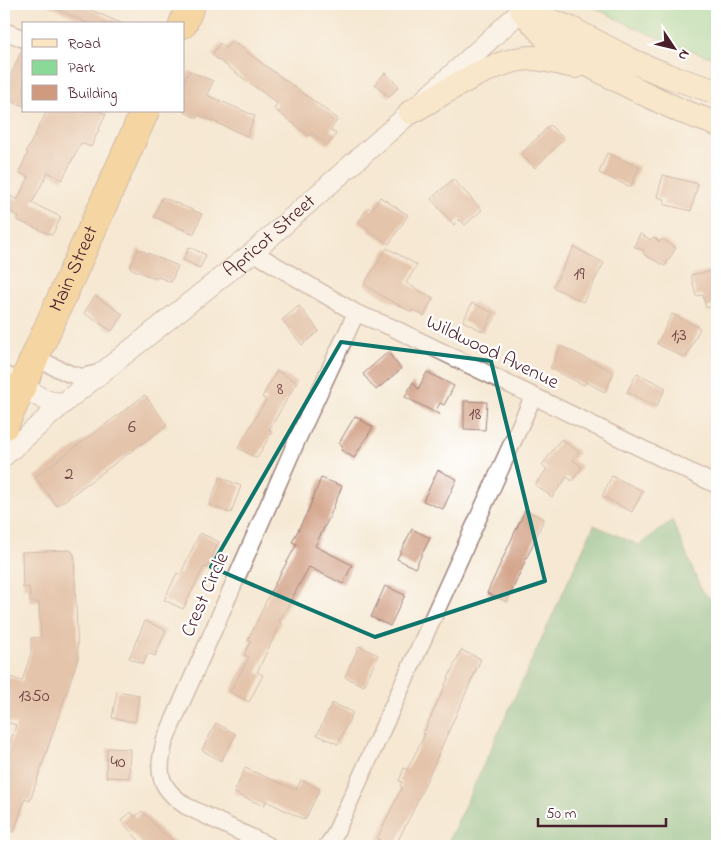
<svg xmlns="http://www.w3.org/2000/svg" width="721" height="850" viewBox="0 0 721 850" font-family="'Indie Flower',sans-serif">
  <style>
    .green { fill: #8bd998; stroke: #6a7c62 }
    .forest { fill: #70b980; stroke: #5d6c56 }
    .building { fill: #cf9a7d }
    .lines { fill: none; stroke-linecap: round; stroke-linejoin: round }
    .minor-casing { stroke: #a0847e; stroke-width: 19 }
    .tertiary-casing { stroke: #a0847e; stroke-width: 22 }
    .secondary-casing { stroke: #a0847e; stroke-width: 26 }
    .trunk-casing { stroke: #a0847e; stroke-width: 30 }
    .minor { stroke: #fff; stroke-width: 16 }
    .tertiary { stroke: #fff; stroke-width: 20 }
    .secondary { stroke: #fbe6c3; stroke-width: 24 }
    .trunk { stroke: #f4c16a; stroke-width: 28 }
    .marked { fill: none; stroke: #0f766e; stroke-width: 4; stroke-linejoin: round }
    .labels { text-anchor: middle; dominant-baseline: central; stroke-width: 4.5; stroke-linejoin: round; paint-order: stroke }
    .number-label { font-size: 18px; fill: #6b3e40 }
    .street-label { font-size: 20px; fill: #4a1f2b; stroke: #fff }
  </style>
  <rect width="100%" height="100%" fill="#fff"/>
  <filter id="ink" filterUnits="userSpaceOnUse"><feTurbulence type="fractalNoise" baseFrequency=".02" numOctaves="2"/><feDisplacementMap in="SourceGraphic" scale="10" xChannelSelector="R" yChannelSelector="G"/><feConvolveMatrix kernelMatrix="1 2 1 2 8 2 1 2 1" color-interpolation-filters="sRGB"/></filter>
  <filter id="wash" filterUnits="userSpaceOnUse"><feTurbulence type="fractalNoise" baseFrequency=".0096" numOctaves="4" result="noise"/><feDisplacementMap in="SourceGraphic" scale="20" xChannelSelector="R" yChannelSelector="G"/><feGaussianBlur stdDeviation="1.12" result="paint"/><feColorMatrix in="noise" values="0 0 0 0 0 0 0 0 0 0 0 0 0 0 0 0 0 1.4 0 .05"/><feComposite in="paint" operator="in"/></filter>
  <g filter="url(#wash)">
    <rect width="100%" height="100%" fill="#f5e8d2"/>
    <path class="green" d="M594 4H717V59C675 47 637 29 597 9Z"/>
    <path class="forest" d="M672 520 701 589 717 605V846H446L594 525 639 545Z"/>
    <g id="blocks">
      <path class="building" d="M45 4H77L123 24H90Z
        M232 41 338 119 330 130 336 134 328 145 312 133 310 136 274 109 277 103 212 55 220 43 226 48Z
        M22 49H24V106L4 99V91Z
        M189 71 213 81 207 95 255 116 247 136 198 115 197 118 184 112V83Z
        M385 73 399 86 389 97 375 84Z
        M47 111H99L106 114 91 147 81 143 62 180 48 172 32 203 61 217 52 235 17 220 19 217 4 208V192L17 200 29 177 19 172 28 153 26 152Z
        M550 125 564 139 535 168 521 154Z
        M607 153 639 167 631 187 599 173Z
        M663 175 698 184 691 211 663 204 665 199 657 197Z
        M453 179 482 210 465 225 460 219 454 225 431 199Z
        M162 197 202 214 194 234 154 217Z
        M380 197 408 215 389 244 368 231 369 229 358 223 368 207 372 210Z
        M640 234 651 240 653 237 660 242 662 239 676 248 665 266 643 254 645 251 634 246Z
        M189 247 206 255 200 268 183 260Z
        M574 247 604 263 583 302 553 287Z
        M387 248 417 265 406 283 433 298 424 316 413 310 412 312 385 298 364 284Z
        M138 249 178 266 171 282 158 277 156 279 130 268Z
        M717 270V305L706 308 703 295 696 296 691 275Z
        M95 296 123 314 112 331 84 313Z
        M472 303 493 313 484 332 463 321Z
        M299 306 319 331 302 345 282 320Z
        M672 314 700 328 686 358 657 344Z
        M561 346 614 372 605 392 586 382 584 385 550 368Z
        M388 352 401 369 376 390 363 374Z
        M277 371 297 382 269 430 272 432 257 458 238 448 266 400 262 397Z
        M427 372 454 386 444 405 440 403 436 410 440 415 405 397 413 382 418 389Z
        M637 373 666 388 656 407 627 392Z
        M145 395 167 425 57 506 35 477Z
        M464 401 487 402 485 430 464 429Z
        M355 416 373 427 354 458 341 450 343 446 339 443Z
        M561 439 579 452 573 460 582 467 572 481 567 477 552 497 535 485 547 469 542 465Z
        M438 470 457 479 443 509 423 501Z
        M612 476 643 491 632 512 602 496Z
        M220 477 241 486 231 513 209 505Z
        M321 478 342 486 329 518 315 546 352 565 343 584 309 567 279 622 281 623 257 672 263 675 249 702 230 692 249 657 244 655 251 641 248 640 273 587 297 544 292 542 308 511Z
        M525 510 544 519 507 602 487 593Z
        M412 529 430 538 415 568 397 559Z
        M200 533 219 542 207 568 204 567 183 609 164 600 177 573 180 575Z
        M70 550 74 554 78 658 30 801 25 799 14 832 4 829V761L16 725 7 722 9 716 4 714V675L22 681 31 653V638L41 637 39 602H30L29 587 23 588 22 552Z
        M385 586 405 595 390 626 371 617Z
        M145 621 166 630 155 656 148 653 143 664 129 658Z
        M359 646 378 655 364 686 345 677Z
        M461 650 481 659 413 811 395 846H392L377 839 402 787 400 786 402 782 399 781 404 768 407 770 425 734H423Z
        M117 691 139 695 135 722 112 718Z
        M332 703 353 712 338 744 317 735Z
        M216 723 236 734 221 761 202 750Z
        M107 748 130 749 129 778 106 777Z
        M245 768 296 790 301 780 320 789 305 820 266 801 264 806 234 793Z
        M142 811 164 834 182 846H144L121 821 131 812 135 817Z"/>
    </g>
  </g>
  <g filter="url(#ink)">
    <use href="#blocks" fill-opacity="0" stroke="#a0847e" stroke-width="1"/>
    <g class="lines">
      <defs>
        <path id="minor" d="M4 31 24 39
          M253 252 356 313 391 327 717 485
          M35 358 70 374 82 377 103 372
          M4 374 23 385
          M269 846 186 806C157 786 157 772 165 740L297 440 356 313
          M327 846 334 836 533 397"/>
        <g id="tertiary">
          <path d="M23 385C36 395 47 405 65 402"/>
          <path id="s1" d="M4 456 65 402 253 252 411 112 522 10"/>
        </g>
        <path id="secondary" d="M522 10 553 46 633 88 681 111 717 124
          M527 12 571 29 632 61 668 76 717 92
          M411 112C443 93 494 59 531 58 546 58 561 64 576 66"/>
        <g id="trunk">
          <path d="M183 24 191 4"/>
          <path id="s2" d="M4 426 145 111"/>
        </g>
      </defs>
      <use href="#minor" class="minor-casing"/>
      <use href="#tertiary" class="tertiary-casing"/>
      <use href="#secondary" class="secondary-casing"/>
      <use href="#trunk" class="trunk-casing"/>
      <use href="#minor" class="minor"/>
      <use href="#tertiary" class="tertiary"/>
      <use href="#secondary" class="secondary"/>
      <use href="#trunk" class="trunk"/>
    </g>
  </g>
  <path d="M0 0H721V850H0ZM341 342 491 361 545 581 375 637 211 567Z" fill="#f5e8d2" fill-opacity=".55" fill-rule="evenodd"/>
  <path class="marked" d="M341 342 491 361 545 581 375 637 211 567Z"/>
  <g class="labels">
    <g class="number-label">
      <text x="579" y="275">19</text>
      <text x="679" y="336">1;3</text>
      <text x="280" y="390">8</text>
      <text x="475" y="415">18</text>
      <text x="132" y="428">6</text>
      <text x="69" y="475">2</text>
      <text x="34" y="697">1350</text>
      <text x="118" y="763">40</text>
    </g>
    <g class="street-label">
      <text stroke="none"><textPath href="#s1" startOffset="345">Apricot Street</textPath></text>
      <text stroke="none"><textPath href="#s2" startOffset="172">Main Street</textPath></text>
      <text transform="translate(492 353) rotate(26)">Wildwood Avenue</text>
      <text transform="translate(206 595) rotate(-66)">Crest Circle</text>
    </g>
  </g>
  <rect width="721" height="850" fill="none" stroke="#fff" stroke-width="20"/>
  <rect x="22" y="22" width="162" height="90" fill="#ffffff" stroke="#b7a5aa"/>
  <rect x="32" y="39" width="25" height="8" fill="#fbe6c3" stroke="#b7a5aa"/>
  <text x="68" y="48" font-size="15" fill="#4a1f2b">Road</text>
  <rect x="32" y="60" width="25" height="15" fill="#8bd998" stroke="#b7a5aa"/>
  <text x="68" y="72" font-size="15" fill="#4a1f2b">Park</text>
  <rect x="32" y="85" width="25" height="15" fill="#cf9a7d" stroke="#b7a5aa"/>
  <text x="68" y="98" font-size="15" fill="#4a1f2b">Building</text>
  <g transform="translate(674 48) rotate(125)" stroke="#ffffff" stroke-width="4" paint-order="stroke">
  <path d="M0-4L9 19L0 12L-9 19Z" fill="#4a1f2b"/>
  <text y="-8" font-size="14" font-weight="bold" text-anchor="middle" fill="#4a1f2b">N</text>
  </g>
  <path d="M538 818v8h128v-8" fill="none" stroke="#4a1f2b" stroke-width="2.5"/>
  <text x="546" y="818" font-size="15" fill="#4a1f2b" stroke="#ffffff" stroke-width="4" paint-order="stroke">50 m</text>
</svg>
